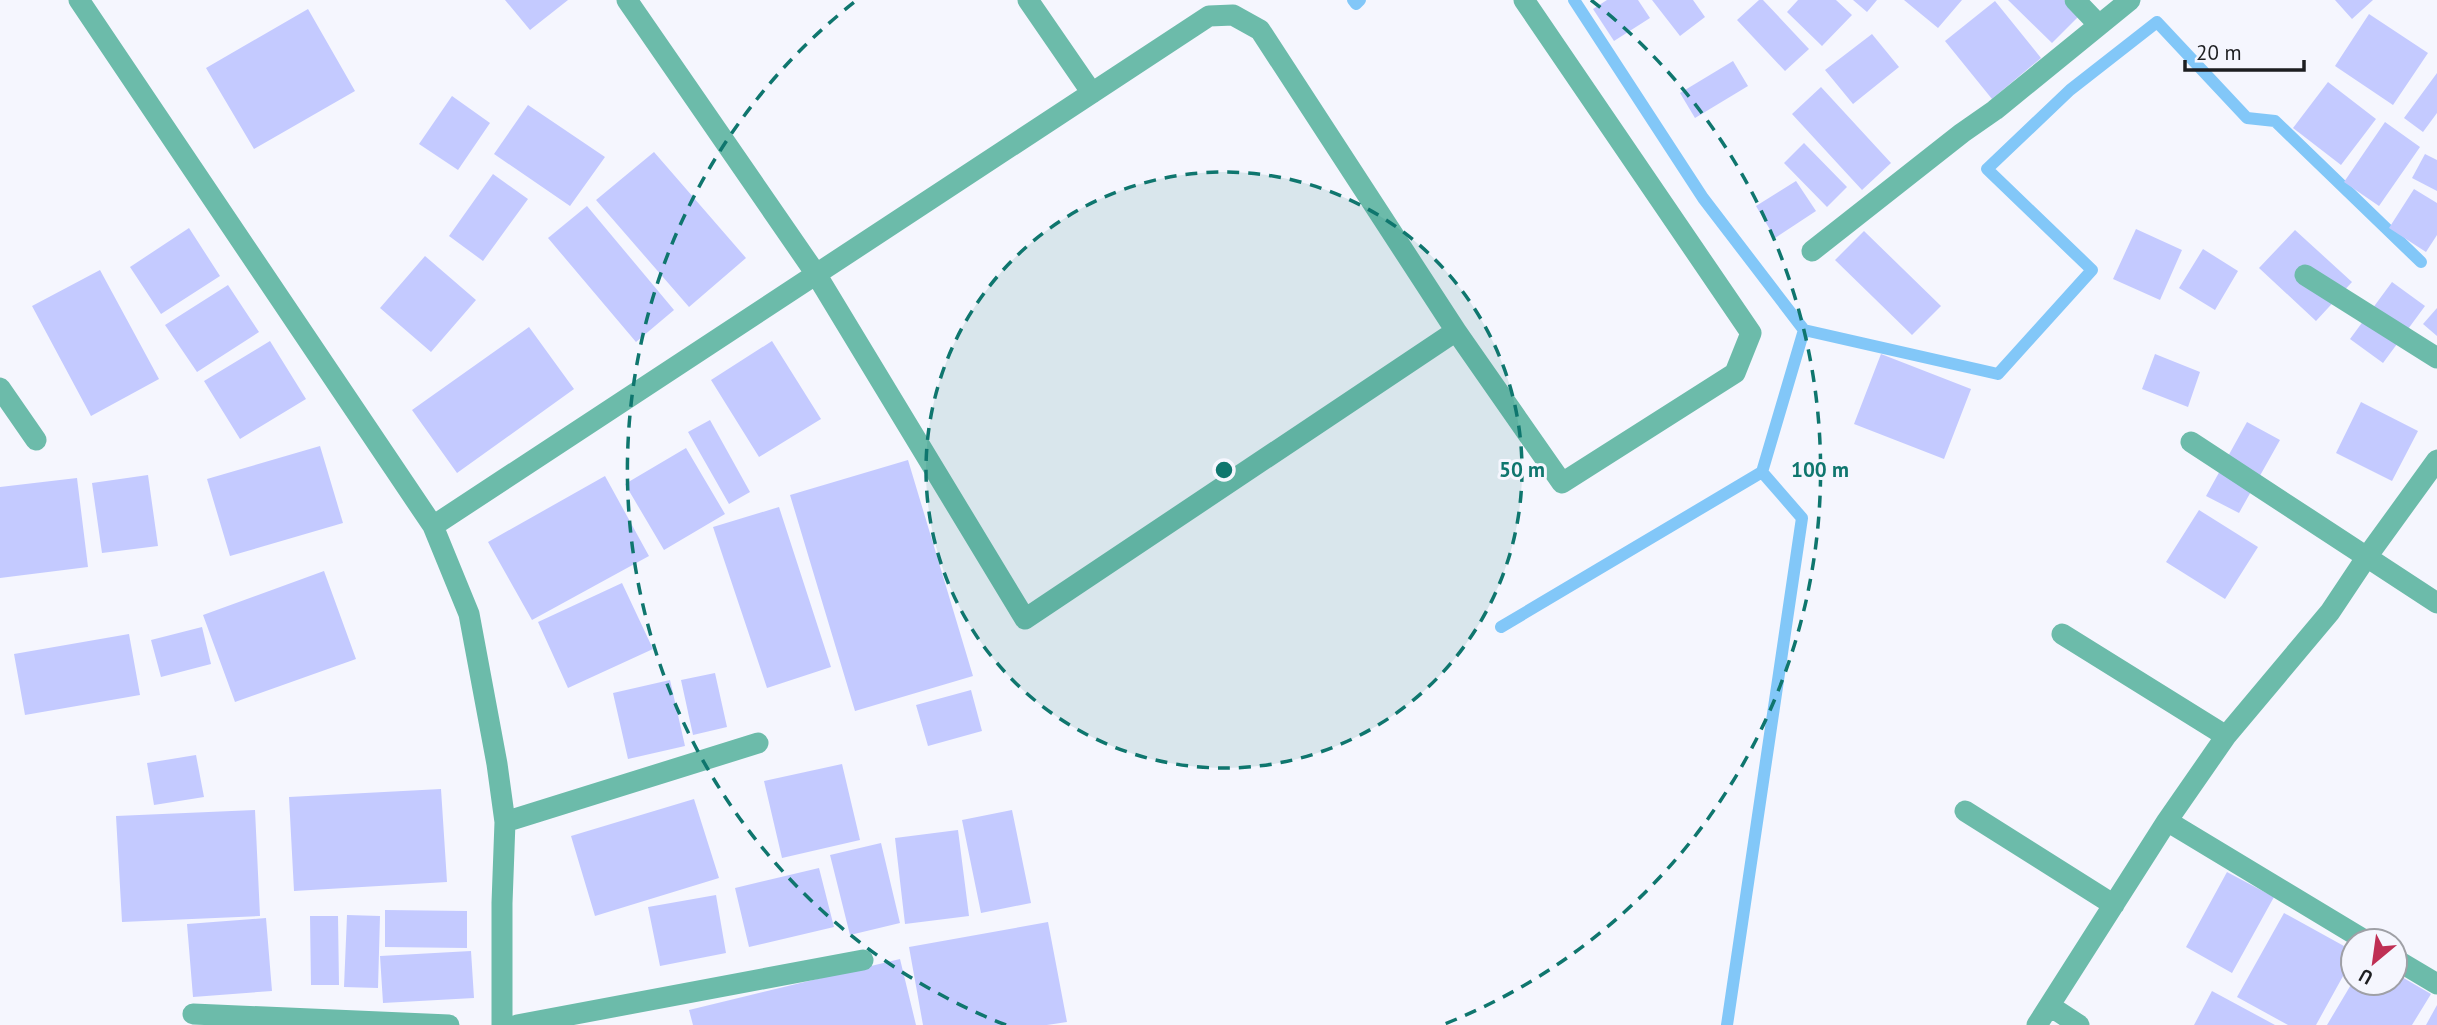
<svg xmlns="http://www.w3.org/2000/svg" width="2437" height="1025" viewBox="0 0 2437 1025" font-family="'PT Sans',sans-serif">
  <style>
    .lines { fill: none; stroke-linecap: round; stroke-linejoin: round }
    .stream { stroke: #82c7f8; stroke-width: 12 }
    .building { fill: #c4caff }
    .street { stroke: #6cbbaa; stroke-width: 21 }
    .ring { fill: none; stroke: #0f766e; stroke-width: 3.5; stroke-dasharray: 12 9 }
    .centre { fill: #0f766e; stroke: #f5f6fe; stroke-width: 3.5 }
    .ring-label { font-size: 21px; text-anchor: middle; font-weight: bold; fill: #0f766e; stroke: #f5f6fe; stroke-width: 6; stroke-linejoin: round; paint-order: stroke }
  </style>
  <rect width="100%" height="100%" fill="#f5f6fe"/>
  <g class="lines">
    <path class="stream" d="M1353 0 1356 4 1360 0
      M1574 0 1703 198 1804 330 1762 472 1802 518 1727 1025
      M1804 330 1998 374 2092 270 1987 169 2070 90 2157 22 2247 118 2275 121 2421 262
      M1501 627 1762 472"/>
  </g>
  <path class="building" d="M505 0H568L530 30Z
    M1607 0H1638L1650 18 1614 41 1593 9Z
    M1652 0H1693L1705 17 1680 36Z
    M1759 0H1763L1809 49 1785 71 1737 20Z
    M1798 0H1836L1852 15 1822 46 1787 12Z
    M1853 0H1877L1867 12Z
    M1904 0H1962L1938 28Z
    M2008 0H2064L2080 15 2052 43Z
    M2335 0H2373L2352 19Z
    M1995 1 2041 58 1992 99 1945 41Z
    M308 9 355 91 254 149 206 68Z
    M2369 14 2428 53 2393 105 2335 66Z
    M1872 34 1899 67 1853 104 1825 70Z
    M1733 61 1748 86 1695 118 1680 93Z
    M2437 73V113L2423 132 2404 118Z
    M2328 82 2376 119 2341 165 2293 128Z
    M1821 87 1891 163 1862 190 1792 114Z
    M452 96 490 123 458 170 419 144Z
    M528 105 605 157 570 206 494 154Z
    M2385 122 2420 147 2379 206 2344 182Z
    M1804 143 1847 187 1827 207 1784 163Z
    M654 152 746 258 689 307 596 200Z
    M2425 154 2437 160V191L2412 178Z
    M493 174 528 199 483 261 449 236Z
    M1796 181 1816 211 1775 238 1756 206Z
    M2414 189 2437 203V235L2426 252 2389 228Z
    M587 206 674 310 636 342 548 238Z
    M189 228 220 276 161 314 130 267Z
    M2136 229 2182 250 2160 300 2113 279Z
    M2295 230 2352 282 2316 321 2259 268Z
    M1864 231 1941 306 1912 335 1835 260Z
    M2203 249 2238 271 2215 310 2179 288Z
    M425 256 476 300 431 352 380 308Z
    M100 270 159 379 91 416 32 306Z
    M2392 282 2425 306 2383 363 2350 339Z
    M228 285 259 332 197 372 165 325Z
    M2437 308V336L2423 324Z
    M529 327 574 389 457 473 412 410Z
    M270 341 306 399 240 439 204 381Z
    M772 341 821 419 759 457 711 380Z
    M1881 354 1971 389 1944 459 1854 424Z
    M2155 354 2200 372 2188 407 2142 389Z
    M2361 402 2418 431 2392 481 2336 453Z
    M710 420 750 492 729 504 688 432Z
    M2247 422 2280 440 2239 513 2206 496Z
    M320 446 343 523 230 556 207 479Z
    M686 448 725 514 664 550 625 484Z
    M908 460 973 676 855 711 790 495Z
    M148 475 158 546 102 553 92 483Z
    M605 476 649 556 532 620 488 542Z
    M77 478 88 567 0 578V487Z
    M779 507 831 667 767 688 713 527Z
    M2199 510 2258 547 2225 599 2166 562Z
    M324 571 356 659 235 702 203 615Z
    M622 583 653 649 568 688 538 622Z
    M202 627 211 664 161 677 151 640Z
    M129 634 140 695 25 715 14 654Z
    M715 673 727 727 693 735 681 680Z
    M670 680 685 746 628 759 613 693Z
    M971 690 982 731 928 746 916 705Z
    M196 755 204 797 154 805 147 763Z
    M842 764 860 840 782 858 764 781Z
    M441 789 447 882 294 891 289 797Z
    M694 799 719 878 595 916 571 836Z
    M255 810 260 916 122 922 116 816Z
    M1012 810 1031 903 981 913 962 820Z
    M958 830 969 916 905 924 895 838Z
    M881 843 900 923 850 935 830 855Z
    M819 868 834 927 749 947 735 888Z
    M2227 872 2274 897 2232 973 2186 947Z
    M716 895 726 953 660 966 648 907Z
    M385 910 467 911V948L385 947Z
    M2284 913 2353 951V958L2316 1025H2288L2237 997Z
    M347 915 380 916 378 988 344 987Z
    M310 916H338L339 985H311Z
    M266 918 272 991 193 997 187 924Z
    M1048 922 1067 1022 1047 1025H923L909 947Z
    M471 951 474 998 383 1003 380 956Z
    M900 959 916 1025H693L689 1010Z
    M2395 973 2431 994 2412 1025H2327L2352 983H2395Z
    M2212 991 2275 1025H2194Z
    M2437 1005V1025H2426Z"/>
  <g class="lines">
    <path class="street" d="M79 0 433 526
      M627 0 816 274 1025 619 1456 331 1562 483 1735 373 1751 333 1524 0
      M1028 0 1092 93
      M2075 0 2098 24
      M1812 251 1962 133 1995 110 2130 0
      M2305 275 2437 358
      M0 388 36 440
      M2191 442 2437 603
      M2062 634 2226 736
      M1965 811 2114 905
      M2167 821 2366 941
      M505 822 758 743
      M2395 959 2437 984
      M2050 1006 2079 1025
      M193 1014 449 1025
      M502 1025V903L505 822 497 764 469 614 433 526 1209 16 1233 15 1260 30 1456 331
      M517 1025 863 960
      M2037 1025 2167 821 2226 736 2330 612 2366 558 2437 460"/>
  </g>
  <circle cx="1224" cy="470" r="298" fill="#0f766e" fill-opacity=".12"/>
  <g class="ring">
    <circle cx="1224" cy="470" r="298"/>
    <path d="M1006 1025A596 596 0 0 1 857 0M1591 0A596 596 0 0 1 1442 1025"/>
  </g>
  <circle cx="1224" cy="470" r="10" class="centre"/>
  <g class="ring-label">
    <text x="1522" y="477">50 m</text>
    <text x="1820" y="477">100 m</text>
  </g>
  <g transform="translate(2374 962) rotate(209)"><circle r="33" fill="#f5f6fe" stroke="#9fa0a6" stroke-width="2"/>
  <path d="M0-5L12 26L0 18L-12 26Z" fill="#bf2f54"/>
  <text y="-10" font-size="19" font-weight="bold" text-anchor="middle" fill="#1d1e21">U</text>
  </g>
  <path d="M2185 60v10h119v-10" fill="none" stroke="#1d1e21" stroke-width="3.5"/>
  <text x="2196" y="60" font-size="21" fill="#1d1e21" stroke="#f5f6fe" stroke-width="5" paint-order="stroke">20 m</text>
</svg>
